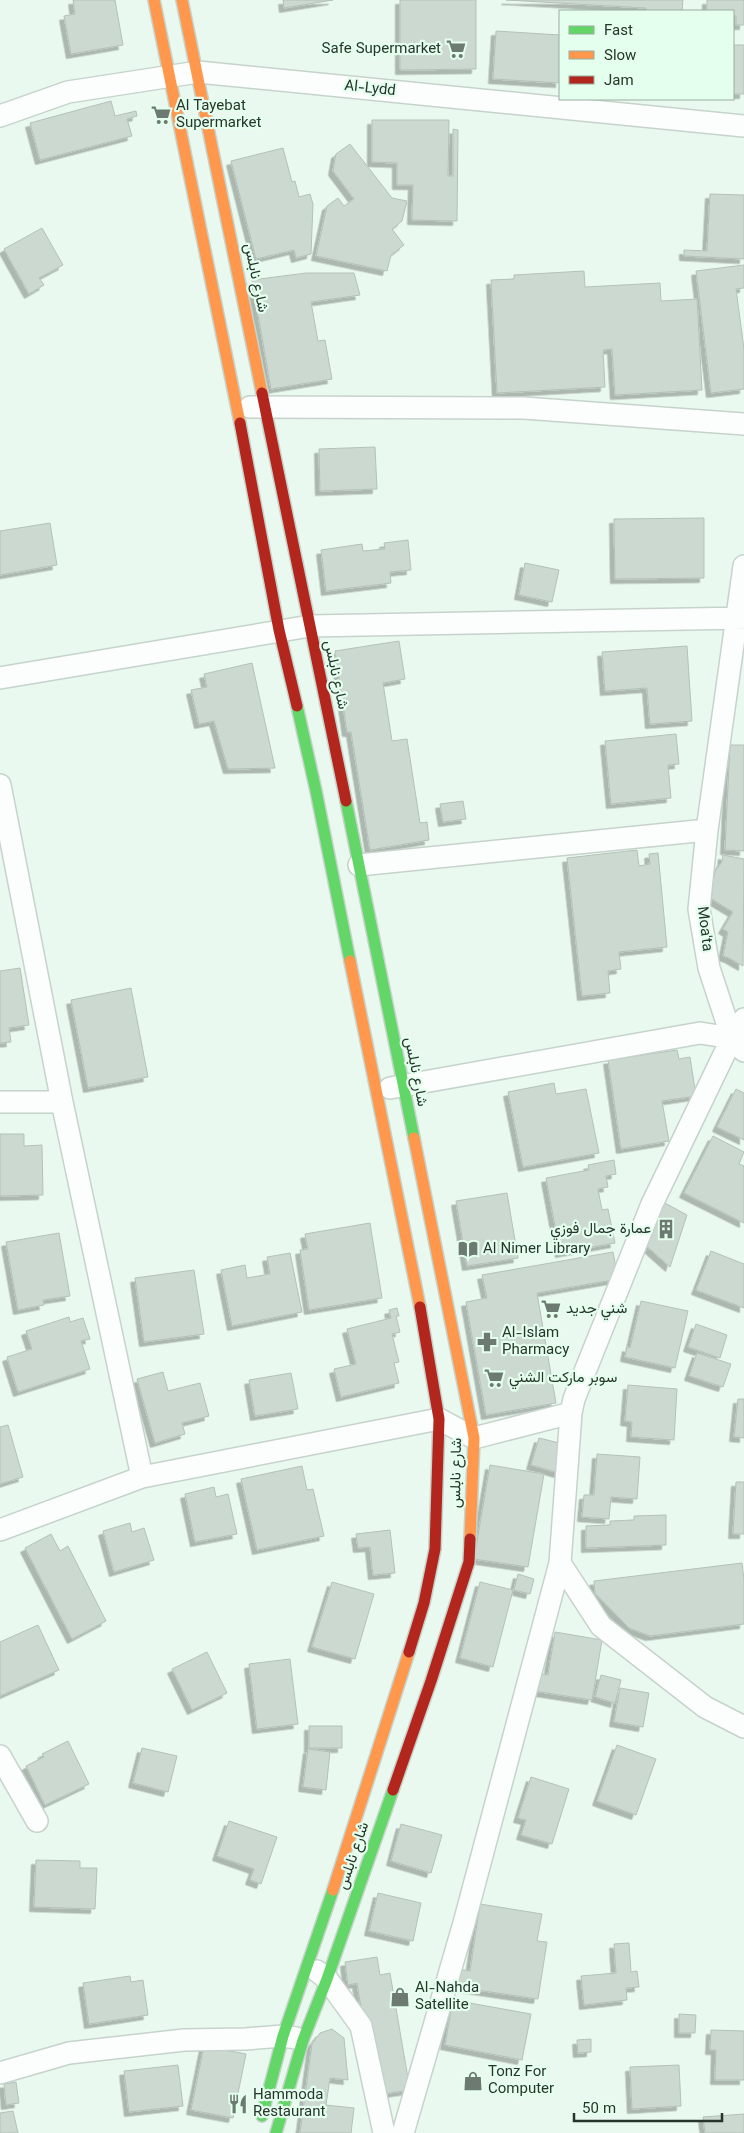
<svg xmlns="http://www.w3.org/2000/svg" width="744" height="2133" viewBox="0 0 744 2133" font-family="Georgia,Vazirmatn,serif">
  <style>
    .building { fill: #cbd9d0; stroke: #b4c1b8; filter: url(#shadow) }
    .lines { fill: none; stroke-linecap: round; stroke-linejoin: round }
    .street-casing { stroke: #c6d3ca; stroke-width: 24 }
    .fast-casing { stroke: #c6d3ca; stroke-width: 14 }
    .slow-casing { stroke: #c6d3ca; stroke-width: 14 }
    .jam-casing { stroke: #c6d3ca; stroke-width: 14 }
    .street { stroke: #fcfefd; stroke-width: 21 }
    .fast { stroke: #63d668; stroke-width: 11 }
    .slow { stroke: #ff974d; stroke-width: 11 }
    .jam { stroke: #b3261e; stroke-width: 11 }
    .labels { text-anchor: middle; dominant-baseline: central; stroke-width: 4.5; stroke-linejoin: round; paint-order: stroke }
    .poi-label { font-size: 15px; fill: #28352d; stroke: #e4ffed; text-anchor: start }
    .street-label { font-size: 15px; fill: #28352d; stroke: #e4ffed }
  </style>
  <defs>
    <filter id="shadow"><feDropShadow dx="-4.5" dy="4.5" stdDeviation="0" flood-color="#0004"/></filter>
  </defs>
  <rect width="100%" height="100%" fill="#eaf9ef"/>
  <path class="building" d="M73 0H115L123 45 71 54 64 16 75 14Z
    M283 0H333L284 8Z
    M400 0H476V69L400 70Z
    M506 0H683L682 11H646V8Z
    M707 0H744V25H736V16H733V11H707Z
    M496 31 560 35V83L493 79Z
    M733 45H744V94H733Z
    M111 101 115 116 136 111 137 116 127 119 132 136 40 160 30 123Z
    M372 120H449L448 176H453V129L458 130 457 221 412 220 413 185H397V163L372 162Z
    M350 144 392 198 407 201 402 221 392 229 404 245 391 255 387 271 316 256 327 206 338 198 344 206 354 199 333 171 336 154Z
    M283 148 292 182 295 181 299 197 310 194 313 204 311 254 296 258 294 250 256 259 231 161Z
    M710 194 744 195V259L684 256V250L707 251Z
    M42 228 63 265 39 278 44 285 29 294 4 249Z
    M744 265V288L736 289 744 349V389L711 393 696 271Z
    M584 271 585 287 660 283 661 301 697 299 702 390 615 395 612 349 603 350 605 387 497 393 491 280 514 279V275Z
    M306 273H354L360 295 311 302 318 341 325 340 332 379 271 389 252 280Z
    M375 447 377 489 320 491 319 449Z
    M704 518V578L615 579 614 519Z
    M50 523 57 565 0 575V531Z
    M408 540 411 570 390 572 391 583 326 591 321 550 362 544 363 551 385 549 384 543Z
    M525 563 559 570 552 602 519 595Z
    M399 641 405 679 383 683 392 741 407 739 420 823 427 822 429 840 370 850 351 732H347L335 651Z
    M687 646 692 721 650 724 647 688 605 691 602 652Z
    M252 663 275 768 228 769 214 721 199 724 191 690 207 687 204 674Z
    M676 734 679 764 668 765 671 798 611 804 605 741Z
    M730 745H744V851L725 850Z
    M463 801 466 819 443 822 440 804Z
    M637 850 639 866 650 864 649 854 658 853 667 947 619 952 621 969 608 971 610 993 582 996 567 858Z
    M723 855 744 859 743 966 729 958 723 956 728 932 723 929 733 912 710 898 715 871 722 862Z
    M20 968 29 1025 9 1028 11 1042 0 1043V971Z
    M131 988 148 1077 88 1088 71 1000Z
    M677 1050 679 1059 690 1057 696 1096 662 1101 669 1141 621 1149 608 1060Z
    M554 1083 556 1094 586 1089 599 1153 523 1167 508 1092Z
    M736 1089 744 1093V1140L717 1127Z
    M0 1134H24V1146L42 1145 43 1195 0 1196Z
    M713 1136 744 1152 739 1164 744 1166V1223L684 1193Z
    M614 1160 616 1174 606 1176 608 1187 598 1189 602 1210 608 1209 615 1243 560 1253 546 1178 589 1170 588 1165Z
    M507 1193 518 1258 467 1266 456 1201Z
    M663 1202 687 1215 670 1267 642 1242Z
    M370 1223 382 1298 309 1310 300 1250 308 1249 305 1234Z
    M59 1233 70 1296 43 1300 44 1305 18 1310 6 1242Z
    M711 1251 744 1264V1308L696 1290Z
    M613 1252 618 1279 537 1293 556 1403 486 1415 466 1302 487 1298 482 1275Z
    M290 1253 302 1312 232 1326 221 1270 245 1265 247 1278 270 1274 267 1257Z
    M194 1270 204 1334 144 1342 135 1278Z
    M641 1301 688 1311 675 1368 625 1357 627 1347 630 1348Z
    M397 1308 399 1316H396L400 1332 392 1334 399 1362 394 1363 399 1383 341 1397 334 1369 356 1364 347 1329 391 1318 389 1310Z
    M69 1317 70 1322 83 1318 90 1339 81 1341 90 1369 18 1392 7 1357 32 1349 26 1331Z
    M696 1324 727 1335 720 1358 688 1347Z
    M697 1353 731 1364 723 1387 689 1376Z
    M163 1372 168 1391 200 1383 209 1416 182 1423 185 1434 155 1443 137 1379Z
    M291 1373 298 1409 255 1416 249 1380Z
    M628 1385 677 1389 674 1440 631 1437 632 1422 625 1421Z
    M738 1399H744V1438L734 1437Z
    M8 1425 23 1477 0 1484V1427Z
    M539 1438 567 1445 559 1473 531 1465Z
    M597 1454 640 1457 637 1499 611 1497 609 1519 582 1517 584 1495H594Z
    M490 1465 544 1474 528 1567 474 1559Z
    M302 1466 307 1490 313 1489 324 1536 257 1550 241 1479Z
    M736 1482H744V1534H733Z
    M214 1487 216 1497 228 1494 237 1534 195 1542 185 1494Z
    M666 1515V1545L586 1548V1526L610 1525V1521L634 1520V1516Z
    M130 1523 132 1532 144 1528 154 1560 114 1572 103 1531Z
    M390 1530 395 1573 373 1575 370 1547 358 1548 356 1534Z
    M51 1534 60 1551 68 1546 106 1621 72 1639 25 1548Z
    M742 1563 744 1580V1624L650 1636 629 1628 595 1593 594 1581Z
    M518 1574 534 1579 530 1594 514 1590Z
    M332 1582 374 1594 355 1659 312 1647Z
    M480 1582 513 1590 493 1667 460 1658Z
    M38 1625 59 1670 0 1696V1642Z
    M555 1632 602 1640 592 1700 534 1691 537 1673 548 1675Z
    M207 1652 227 1693 192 1710 172 1669Z
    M290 1659 298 1724 257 1729 249 1664Z
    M601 1675 621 1680 615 1703 595 1697Z
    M620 1688 649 1693 643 1727 614 1722Z
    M309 1726H342V1748H309Z
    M68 1741 89 1784 45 1805 26 1766 44 1757 42 1754Z
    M617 1745 656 1759 636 1815 597 1801Z
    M142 1748 177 1756 168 1792 133 1783Z
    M308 1749 330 1752 326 1790 303 1787Z
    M531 1777 569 1789 552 1844 521 1835 526 1820 518 1818Z
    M229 1821 277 1837 261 1884 250 1880 254 1869 217 1856Z
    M401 1824 442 1835 431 1873 391 1861Z
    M36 1860 80 1861V1868H97L95 1909 34 1907Z
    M378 1893 421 1903 413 1941 369 1931Z
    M480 1904 542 1914 537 1941 547 1942 538 1999 457 1987 459 1969 470 1971Z
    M629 1943 631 1972 637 1971 639 1987 626 1988 627 2000 584 2005 581 1976 616 1973 614 1944Z
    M377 1957 380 1975 390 1973 410 2090 376 2095 357 1983 348 1985 345 1962Z
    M130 1976 131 1982 143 1980 148 2015 89 2024 83 1983Z
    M453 2000 531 2014 522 2060 445 2045Z
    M679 2014 696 2015 695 2033H679Z
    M332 2029 344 2038 348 2080 330 2078 326 2105 354 2108 351 2133H300L312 2044 320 2033Z
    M711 2030 744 2031V2080H715L716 2050H710Z
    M591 2039V2052L578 2053 577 2040Z
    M204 2046 246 2054 233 2118 191 2110Z
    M178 2065 183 2106 129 2112 124 2071Z
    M679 2065 681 2106 632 2109 630 2067Z
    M16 2082 19 2103 6 2105 4 2084Z
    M13 2111 18 2133H0V2113Z
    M744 2114V2133H705L703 2117Z"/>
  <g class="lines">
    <defs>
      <path id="street" d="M0 116 68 92 198 72 744 126
        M250 407 524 408 744 424
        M744 566 707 830 699 909 709 968 732 1038 744 1051
        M0 678 310 626 744 618
        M0 785 62 1102 142 1477
        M359 865 707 830
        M390 1088 700 1033 732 1038
        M0 1102H62
        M0 1530 142 1477 439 1419 474 1438 571 1413
        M560 1563 601 1626 705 1707 744 1727
        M0 1756 37 1821
        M317 1971 327 1979 361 2026 384 2133
        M0 2073 69 2053 184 2040 245 2039 283 2036 296 2038
        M403 2133 464 1923 560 1563 571 1413 574 1399 652 1204 732 1038 744 1019"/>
      <path id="fast" d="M297 706 316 791 350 961
        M346 801 414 1138
        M262 2116 283 2036 333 1890
        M276 2133 303 2040 327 1979 393 1790"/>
      <path id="slow" d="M154 0 240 423
        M182 0 262 393
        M350 961 420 1307
        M414 1138 474 1438 470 1539
        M333 1890 409 1652"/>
      <path id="jam" d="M262 393 346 801
        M240 423 279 630 297 706
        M409 1652 424 1603 435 1549 439 1419 420 1307
        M393 1790 431 1681 469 1562 470 1539"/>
    </defs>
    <use href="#street" class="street-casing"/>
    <use href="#fast" class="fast-casing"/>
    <use href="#slow" class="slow-casing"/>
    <use href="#jam" class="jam-casing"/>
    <use href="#street" class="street"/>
    <use href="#fast" class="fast"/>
    <use href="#slow" class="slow"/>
    <use href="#jam" class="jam"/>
  </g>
  <defs>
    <symbol id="supermarket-bare" viewBox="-9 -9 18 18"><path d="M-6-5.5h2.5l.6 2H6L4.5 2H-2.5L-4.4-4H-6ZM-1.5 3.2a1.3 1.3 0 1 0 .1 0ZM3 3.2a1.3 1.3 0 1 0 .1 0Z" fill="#6c7a71" stroke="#e4ffed" stroke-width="2.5" paint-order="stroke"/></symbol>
    <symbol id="building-bare" viewBox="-9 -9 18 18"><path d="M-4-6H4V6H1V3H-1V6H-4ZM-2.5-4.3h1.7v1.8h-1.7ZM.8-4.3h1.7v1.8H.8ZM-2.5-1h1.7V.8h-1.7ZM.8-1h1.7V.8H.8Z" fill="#6c7a71" stroke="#e4ffed" stroke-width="2.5" paint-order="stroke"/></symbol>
    <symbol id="library-bare" viewBox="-9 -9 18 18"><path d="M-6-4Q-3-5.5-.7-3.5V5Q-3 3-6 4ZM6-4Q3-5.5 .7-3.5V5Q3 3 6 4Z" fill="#6c7a71" stroke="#e4ffed" stroke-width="2.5" paint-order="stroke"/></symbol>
    <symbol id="pharmacy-bare" viewBox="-9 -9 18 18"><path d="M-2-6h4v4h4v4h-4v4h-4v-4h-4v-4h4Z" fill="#6c7a71" stroke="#e4ffed" stroke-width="2.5" paint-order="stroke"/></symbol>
    <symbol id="shop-bare" viewBox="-9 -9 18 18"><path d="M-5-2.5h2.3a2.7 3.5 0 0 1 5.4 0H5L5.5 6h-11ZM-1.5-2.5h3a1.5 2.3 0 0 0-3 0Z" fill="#6c7a71" stroke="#e4ffed" stroke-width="2.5" paint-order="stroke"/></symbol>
    <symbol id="restaurant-bare" viewBox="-9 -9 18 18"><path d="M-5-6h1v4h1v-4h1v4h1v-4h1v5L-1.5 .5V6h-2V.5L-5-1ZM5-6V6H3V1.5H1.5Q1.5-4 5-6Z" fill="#6c7a71" stroke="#e4ffed" stroke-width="2.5" paint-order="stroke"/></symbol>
  </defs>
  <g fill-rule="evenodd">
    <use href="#supermarket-bare" x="442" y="35" width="28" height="28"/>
    <use href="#supermarket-bare" x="147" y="101" width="28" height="28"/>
    <use href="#building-bare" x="652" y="1215" width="28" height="28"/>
    <use href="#library-bare" x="454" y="1235" width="28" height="28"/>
    <use href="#supermarket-bare" x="537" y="1295" width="28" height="28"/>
    <use href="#pharmacy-bare" x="473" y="1328" width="28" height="28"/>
    <use href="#supermarket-bare" x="480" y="1364" width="28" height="28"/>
    <use href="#shop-bare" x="386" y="1983" width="28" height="28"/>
    <use href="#shop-bare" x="459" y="2067" width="28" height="28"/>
    <use href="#restaurant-bare" x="224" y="2090" width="28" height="28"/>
  </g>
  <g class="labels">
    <g class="poi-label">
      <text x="441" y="49" text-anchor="end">Safe Supermarket</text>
      <text x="176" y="106">Al Tayebat<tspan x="176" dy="17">Supermarket</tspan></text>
      <text x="651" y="1229" text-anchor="end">عمارة جمال فوزي</text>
      <text x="483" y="1249">Al Nimer Library</text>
      <text x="566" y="1309">شني جديد</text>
      <text x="502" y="1333">Al-Islam<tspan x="502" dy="17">Pharmacy</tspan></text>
      <text x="509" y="1378">سوبر ماركت الشني</text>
      <text x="415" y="1988">Al-Nahda<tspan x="415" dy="17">Satellite</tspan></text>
      <text x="488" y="2072">Tonz For<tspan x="488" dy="17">Computer</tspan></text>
      <text x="253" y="2095">Hammoda<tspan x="253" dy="17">Restaurant</tspan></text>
    </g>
    <g class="street-label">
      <text transform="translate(370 89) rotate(6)">Al-Lydd</text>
      <text transform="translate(255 278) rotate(78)">شارع نابلس</text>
      <text transform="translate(335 675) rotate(78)">شارع نابلس</text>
      <text transform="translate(704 929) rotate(83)">Moa'ta</text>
      <text transform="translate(415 1072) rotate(79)">شارع نابلس</text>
      <text transform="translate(457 1473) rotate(-89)">شارع نابلس</text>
      <text transform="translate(354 1856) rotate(-71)">شارع نابلس</text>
    </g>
  </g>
  <rect x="559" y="10" width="175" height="90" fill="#e4ffed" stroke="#99aea0"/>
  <rect x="569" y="26" width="25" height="8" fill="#63d668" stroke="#99aea0"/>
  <text x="604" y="35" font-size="15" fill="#28352d">Fast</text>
  <rect x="569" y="51" width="25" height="8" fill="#ff974d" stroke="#99aea0"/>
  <text x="604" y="60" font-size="15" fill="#28352d">Slow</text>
  <rect x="569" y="76" width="25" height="8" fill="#b3261e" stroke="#99aea0"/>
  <text x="604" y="85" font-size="15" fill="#28352d">Jam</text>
  <path d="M574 2113v8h148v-8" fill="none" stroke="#28352d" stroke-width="2.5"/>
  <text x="582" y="2113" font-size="15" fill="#28352d" stroke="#e4ffed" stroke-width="4" paint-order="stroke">50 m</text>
</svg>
